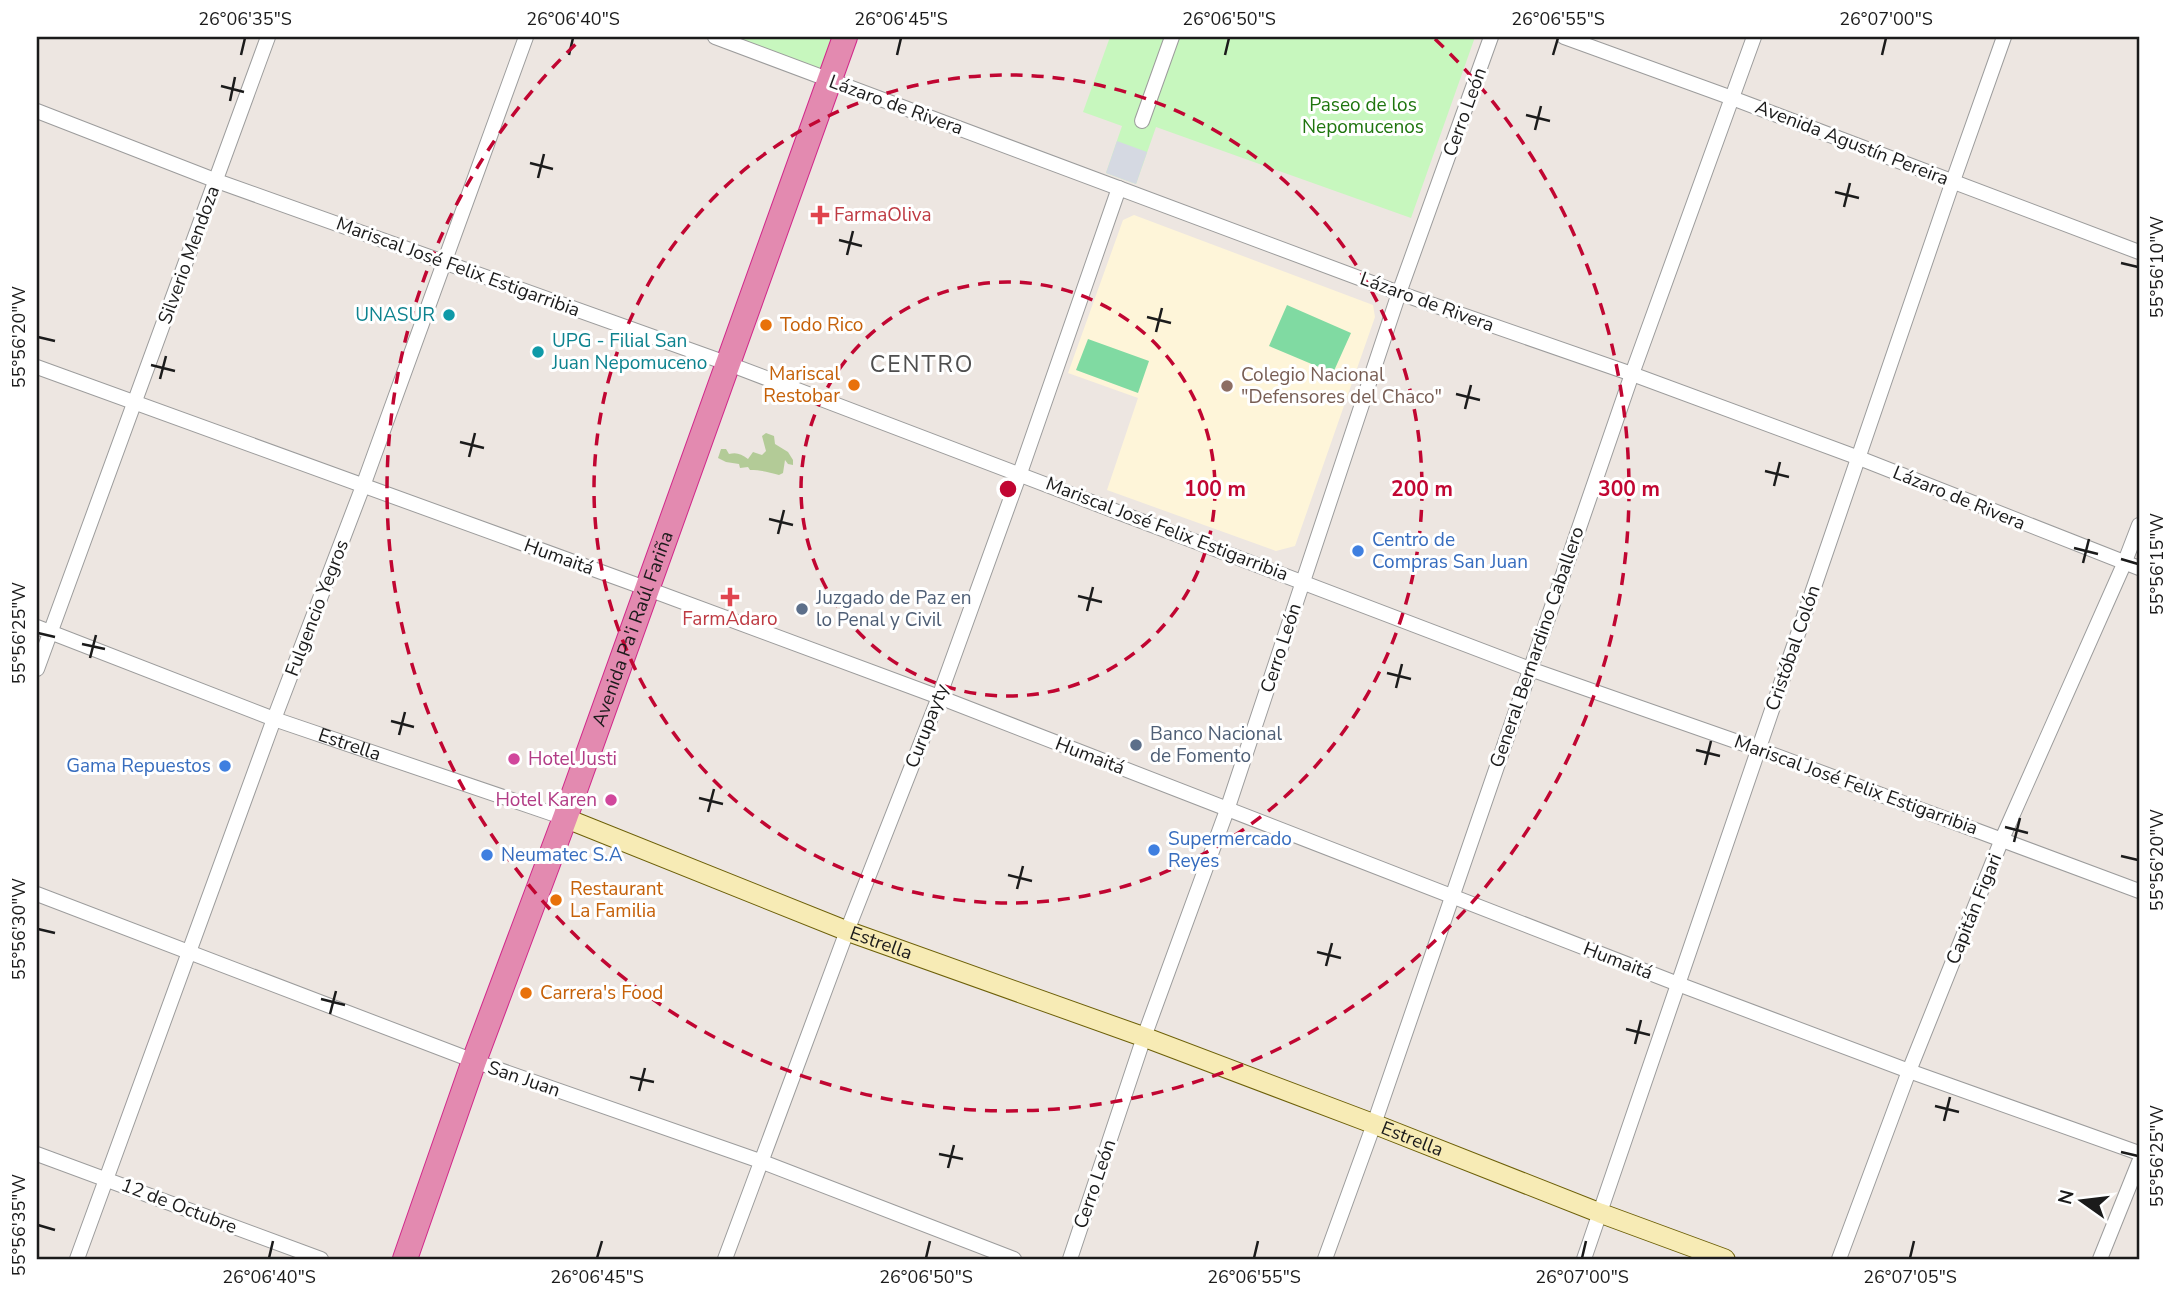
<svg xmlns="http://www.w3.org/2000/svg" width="2176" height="1296" viewBox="0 0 2176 1296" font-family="'Nunito Sans',sans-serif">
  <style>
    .education { fill: #fef5d9 }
    .forest { fill: #b3cb97 }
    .park { fill: #c7f7be }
    .pitch { fill: #80daa2 }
    .plaza { fill: #d5d9e2 }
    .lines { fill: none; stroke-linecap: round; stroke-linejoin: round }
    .street-casing { stroke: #9c9c9c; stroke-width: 16 }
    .secondary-casing { stroke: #6d6008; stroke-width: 21 }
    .highway-casing { stroke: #d0288a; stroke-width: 26 }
    .street { stroke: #fff; stroke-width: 14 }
    .secondary { stroke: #f7ebb5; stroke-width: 19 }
    .highway { stroke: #e38ab0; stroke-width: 24 }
    .ticks { fill: none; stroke: #1b1b1b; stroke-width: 2.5 }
    .ring { fill: none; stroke: #c10632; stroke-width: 3.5; stroke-dasharray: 12 9 }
    .health-dot { fill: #e0444e; stroke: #fff; stroke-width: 2.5 }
    .culture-dot { fill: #0f9aa8; stroke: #fff; stroke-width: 2.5 }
    .food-dot { fill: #e8710a; stroke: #fff; stroke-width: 2.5 }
    .education-dot { fill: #8d6e63; stroke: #fff; stroke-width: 2.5 }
    .shop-dot { fill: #3f7fe0; stroke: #fff; stroke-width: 2.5 }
    .service-dot { fill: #5c6f8a; stroke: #fff; stroke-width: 2.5 }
    .hotel-dot { fill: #d1479c; stroke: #fff; stroke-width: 2.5 }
    .labels { text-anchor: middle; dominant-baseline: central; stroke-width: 6; stroke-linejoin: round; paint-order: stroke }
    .street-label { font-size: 19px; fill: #1b1b1b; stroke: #fff }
    .park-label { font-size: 19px; fill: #1e750e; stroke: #fff }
    .health-label { font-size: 19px; fill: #be3a42; stroke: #fff; text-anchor: start }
    .culture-label { font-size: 19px; fill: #0d838f; stroke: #fff; text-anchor: end }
    .food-label { font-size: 19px; fill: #c56008; stroke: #fff; text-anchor: start }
    .education-label { font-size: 19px; fill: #785e54; stroke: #fff; text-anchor: start }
    .shop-label { font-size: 19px; fill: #366cbe; stroke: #fff; text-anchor: start }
    .service-label { font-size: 19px; fill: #4e5e75; stroke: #fff; text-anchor: start }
    .hotel-label { font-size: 19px; fill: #b23c85; stroke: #fff; text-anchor: start }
    .quarter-label { font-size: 23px; letter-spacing: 2px; fill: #4e4e4e; stroke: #fff }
    .centre { fill: #c10632; stroke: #fff; stroke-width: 3.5 }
    .ring-label { font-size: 21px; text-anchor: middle; font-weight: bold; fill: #c10632; stroke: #fff; stroke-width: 6; stroke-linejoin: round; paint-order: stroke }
    .neatline { fill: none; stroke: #1b1b1b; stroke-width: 2.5 }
    .ticks-label { font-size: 18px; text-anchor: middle; fill: #1b1b1b }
  </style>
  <rect width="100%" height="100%" fill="#ede6e1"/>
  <path class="education" d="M1134 215 1373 305 1375 317 1295 546 1276 551 1107 490 1138 398 1068 373 1123 220Z"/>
  <path class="forest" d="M766 433 774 436 775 444 788 452 793 460V465L788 464 785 460 783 473 779 475C768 472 761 470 750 470L748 467 740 468 739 464 726 462 718 458 721 449H726L729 454C737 452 741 454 748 459L753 452 762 455 766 451 762 436Z"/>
  <path class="park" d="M721 37H842L828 78Z
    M1110 37H1475L1411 218 1156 127 1136 184 1106 173 1122 126 1083 112Z"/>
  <path class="pitch" d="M1287 305 1351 333 1333 373 1269 346Z
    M1088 339 1149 361 1138 393 1076 370Z"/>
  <path class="plaza" d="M1117 141 1147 152 1136 184 1106 173Z"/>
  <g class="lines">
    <defs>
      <g id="street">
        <path d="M715 37 1399 293 1632 374 1859 458 2139 568"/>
        <path d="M1564 37 1732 98 2139 252"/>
        <path d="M37 111 217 181 729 364 1530 669 1758 749 2139 891"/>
        <path d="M1142 121 1172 37"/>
        <path d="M37 367 648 589 939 697 1678 984 1909 1071 2139 1153"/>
        <path id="s1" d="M37 627 274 719 565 818"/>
        <path d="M37 669 268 37"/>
        <path d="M37 894 474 1061 760 1161 1014 1259"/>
        <path d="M37 1154 321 1259"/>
        <path d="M77 1259 274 719 363 486 526 37"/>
        <path d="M725 1259 847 931 939 697 1020 473 1119 188"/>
        <path d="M1070 1259 1144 1037 1227 810 1399 293 1491 37"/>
        <path d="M1325 1259 1374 1124 1632 374 1754 37"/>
        <path d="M1584 1259 1953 181 2004 37"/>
        <path d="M1839 1259 1909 1071 2002 839 2124 564 2139 525"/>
        <path d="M2100 1259 2139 1162"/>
      </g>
      <g id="secondary">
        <path id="s2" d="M565 818 847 931 1144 1037 1374 1124 1600 1213 1725 1259"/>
      </g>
      <g id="highway">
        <path id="s3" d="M405 1259 474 1061 565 818 845 37"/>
      </g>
    </defs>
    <use href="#street" class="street-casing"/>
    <use href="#secondary" class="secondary-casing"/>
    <use href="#highway" class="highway-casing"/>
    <use href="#street" class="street"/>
    <use href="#secondary" class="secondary"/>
    <use href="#highway" class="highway"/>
  </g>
  <path class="ticks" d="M241 55 245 38M569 55 573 38M897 55 901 38M1225 55 1229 38M1553 55 1558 38M1882 55 1886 38M221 86 244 92M230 101 235 77M1526 115 1550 121M1535 130 1541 106M530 163 553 169M538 178 544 154M1835 192 1859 198M1844 207 1850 183M839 240 862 246M847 255 853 231M2121 263 2138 267M1147 317 1171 323M1156 332 1162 308M38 337 55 341M151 365 175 371M160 379 166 356M1456 394 1480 400M1465 409 1471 385M460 442 484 448M469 457 475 433M1765 471 1789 477M1774 486 1780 462M769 519 793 525M778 534 784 510M2074 548 2098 554M2121 559 2138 564M2083 563 2089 539M1078 596 1102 602M1087 611 1093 587M38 633 55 637M82 644 105 649M90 658 96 635M1387 673 1411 679M1396 688 1402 664M391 721 414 727M399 735 405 712M1696 750 1720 756M1705 765 1711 741M699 798 723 804M708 812 714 789M2005 827 2028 833M2014 842 2020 818M2121 856 2138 860M1008 875 1032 881M1017 889 1023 866M38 929 55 933M1317 952 1341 958M1326 966 1332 943M321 999 345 1005M330 1014 336 991M1626 1029 1650 1035M1635 1044 1641 1020M630 1077 654 1082M639 1091 645 1068M1935 1106 1959 1112M1944 1121 1950 1097M2121 1152 2138 1156M939 1154 963 1159M948 1168 954 1145M38 1225 55 1230M269 1258 273 1241M597 1258 602 1241M926 1258 930 1241M1254 1258 1258 1241M1582 1258 1586 1241M1910 1258 1914 1241"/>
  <g class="ring">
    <circle cx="1008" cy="489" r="207"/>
    <circle cx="1008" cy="489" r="414"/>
    <path d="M1435 39A621 621 0 1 1 581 39"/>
  </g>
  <g class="health-dot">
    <path d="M816.5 204.5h7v7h7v7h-7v7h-7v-7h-7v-7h7z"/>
    <path d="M726.5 586.5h7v7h7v7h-7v7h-7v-7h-7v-7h7z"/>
  </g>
  <g class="culture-dot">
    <circle cx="449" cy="315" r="7"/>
    <circle cx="538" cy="352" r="7"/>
  </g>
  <g class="food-dot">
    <circle cx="766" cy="325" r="7"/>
    <circle cx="854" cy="385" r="7"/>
    <circle cx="556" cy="900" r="7"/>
    <circle cx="526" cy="993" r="7"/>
  </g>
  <circle class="education-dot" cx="1227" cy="386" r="7"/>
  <g class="shop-dot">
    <circle cx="1358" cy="551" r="7"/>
    <circle cx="225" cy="766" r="7"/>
    <circle cx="1154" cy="850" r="7"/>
    <circle cx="487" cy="855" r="7"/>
  </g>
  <g class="service-dot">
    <circle cx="802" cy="609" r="7"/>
    <circle cx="1136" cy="745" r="7"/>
  </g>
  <g class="hotel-dot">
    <circle cx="514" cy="759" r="7"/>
    <circle cx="611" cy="800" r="7"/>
  </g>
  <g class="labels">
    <g class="street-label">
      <text transform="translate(896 105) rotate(20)">Lázaro de Rivera</text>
      <text transform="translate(1465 112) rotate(-70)">Cerro León</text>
      <text transform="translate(1852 143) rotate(21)">Avenida Agustín Pereira</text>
      <text transform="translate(189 255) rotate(-70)">Silverio Mendoza</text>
      <text transform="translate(458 267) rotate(20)">Mariscal José Felix Estigarribia</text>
      <text transform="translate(1427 302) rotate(20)">Lázaro de Rivera</text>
      <text transform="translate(1959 498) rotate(22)">Lázaro de Rivera</text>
      <text transform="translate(1167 529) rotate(21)">Mariscal José Felix Estigarribia</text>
      <text transform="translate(559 557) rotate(20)">Humaitá</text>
      <text transform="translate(317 608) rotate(-69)">Fulgencio Yegros</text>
      <text stroke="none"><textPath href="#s3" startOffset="670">Avenida Pa'i Raúl Fariña</textPath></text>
      <text transform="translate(1537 647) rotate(-71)">General Bernardino Caballero</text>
      <text transform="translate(1281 648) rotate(-72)">Cerro León</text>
      <text transform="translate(1793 648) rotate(-71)">Cristóbal Colón</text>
      <text transform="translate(927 726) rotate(-69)">Curupayty</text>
      <text stroke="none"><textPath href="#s1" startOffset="334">Estrella</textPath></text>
      <text transform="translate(1090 756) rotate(21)">Humaitá</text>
      <text transform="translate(1856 785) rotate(20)">Mariscal José Felix Estigarribia</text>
      <text transform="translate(1974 909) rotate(-68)">Capitán Figari</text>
      <text stroke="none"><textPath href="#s2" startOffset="340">Estrella</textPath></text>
      <text transform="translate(1618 961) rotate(21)">Humaitá</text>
      <text transform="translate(524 1079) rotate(19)">San Juan</text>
      <text stroke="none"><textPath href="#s2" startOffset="906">Estrella</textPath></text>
      <text transform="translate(1095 1184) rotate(-71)">Cerro León</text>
      <text transform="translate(179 1206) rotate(21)">12 de Octubre</text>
    </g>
    <g class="park-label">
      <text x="1363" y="105">Paseo de los<tspan x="1363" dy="22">Nepomucenos</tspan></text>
    </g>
    <g class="health-label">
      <text x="834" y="215">FarmaOliva</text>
      <text x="730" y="619" text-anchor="middle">FarmAdaro</text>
    </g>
    <g class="culture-label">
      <text x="435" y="315">UNASUR</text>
      <text x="552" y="341" text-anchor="start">UPG - Filial San<tspan x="552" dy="22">Juan Nepomuceno</tspan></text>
    </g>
    <g class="food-label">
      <text x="780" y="325">Todo Rico</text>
      <text x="840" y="374" text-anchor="end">Mariscal<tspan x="840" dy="22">Restobar</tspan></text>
      <text x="570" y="889">Restaurant<tspan x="570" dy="22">La Familia</tspan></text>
      <text x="540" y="993">Carrera's Food</text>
    </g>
    <g class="education-label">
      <text x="1241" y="375">Colegio Nacional<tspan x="1241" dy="22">"Defensores del Chaco"</tspan></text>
    </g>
    <g class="shop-label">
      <text x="1372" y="540">Centro de<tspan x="1372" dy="22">Compras San Juan</tspan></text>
      <text x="211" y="766" text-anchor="end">Gama Repuestos</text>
      <text x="1168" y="839">Supermercado<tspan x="1168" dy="22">Reyes</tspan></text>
      <text x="501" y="855">Neumatec S.A</text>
    </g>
    <g class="service-label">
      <text x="816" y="598">Juzgado de Paz en<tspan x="816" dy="22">lo Penal y Civil</tspan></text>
      <text x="1150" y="734">Banco Nacional<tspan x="1150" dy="22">de Fomento</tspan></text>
    </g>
    <g class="hotel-label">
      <text x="528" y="759">Hotel Justi</text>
      <text x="597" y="800" text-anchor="end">Hotel Karen</text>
    </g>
    <g class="quarter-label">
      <text x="922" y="364">CENTRO</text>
    </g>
  </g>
  <circle cx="1008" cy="489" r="10" class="centre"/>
  <g class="ring-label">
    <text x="1215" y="496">100 m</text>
    <text x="1422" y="496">200 m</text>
    <text x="1629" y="496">300 m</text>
  </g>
  <rect width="2176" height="1296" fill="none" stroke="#ffffff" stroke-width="77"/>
  <g transform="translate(2082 1201) rotate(284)" stroke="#ffffff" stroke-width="5" paint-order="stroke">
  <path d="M0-5L12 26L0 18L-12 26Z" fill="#1b1b1b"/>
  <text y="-10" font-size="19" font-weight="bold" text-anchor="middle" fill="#1b1b1b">N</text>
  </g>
  <rect x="38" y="38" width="2100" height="1220" class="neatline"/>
  <g class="ticks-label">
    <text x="245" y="25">26°06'35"S</text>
    <text x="573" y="25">26°06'40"S</text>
    <text x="901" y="25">26°06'45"S</text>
    <text x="1229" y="25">26°06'50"S</text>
    <text x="1558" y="25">26°06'55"S</text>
    <text x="1886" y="25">26°07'00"S</text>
    <text transform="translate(2157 267) rotate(-90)" y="6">55°56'10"W</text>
    <text transform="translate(19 337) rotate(-90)" y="6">55°56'20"W</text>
    <text transform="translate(2157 564) rotate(-90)" y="6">55°56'15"W</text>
    <text transform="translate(19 633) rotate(-90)" y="6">55°56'25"W</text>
    <text transform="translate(2157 860) rotate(-90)" y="6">55°56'20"W</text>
    <text transform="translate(19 929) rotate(-90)" y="6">55°56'30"W</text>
    <text transform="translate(2157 1156) rotate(-90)" y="6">55°56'25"W</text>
    <text transform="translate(19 1225) rotate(-90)" y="6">55°56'35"W</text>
    <text x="269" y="1283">26°06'40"S</text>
    <text x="597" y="1283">26°06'45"S</text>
    <text x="926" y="1283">26°06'50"S</text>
    <text x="1254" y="1283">26°06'55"S</text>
    <text x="1582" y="1283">26°07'00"S</text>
    <text x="1910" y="1283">26°07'05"S</text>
  </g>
</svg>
